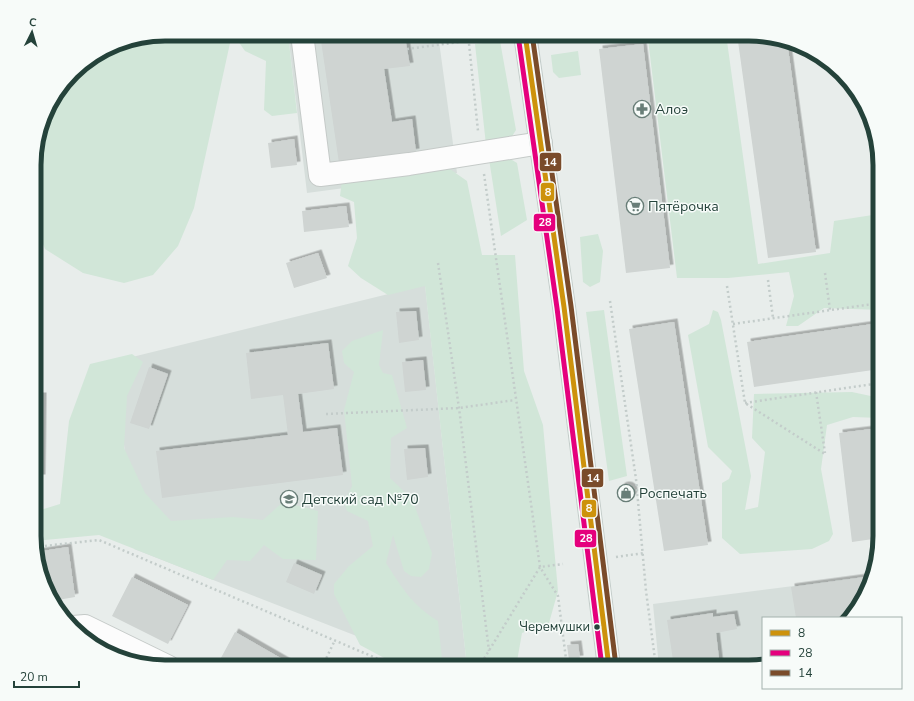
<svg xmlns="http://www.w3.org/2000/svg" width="914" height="701" viewBox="0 0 914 701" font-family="'Nunito Sans',sans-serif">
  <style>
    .built { fill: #d6dedb }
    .green { fill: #d1e6d8 }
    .building { fill: #cfd4d2; filter: url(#shadow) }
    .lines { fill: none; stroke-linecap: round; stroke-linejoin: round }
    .minor-casing { stroke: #c5cac8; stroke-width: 24 }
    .major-casing { stroke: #c3ccc9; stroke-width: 24 }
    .path { stroke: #c3ccca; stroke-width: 2.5; stroke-dasharray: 2 3; stroke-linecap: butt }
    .minor { stroke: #fcfcfc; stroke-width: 22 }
    .major { stroke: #cfd7d5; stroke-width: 22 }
    .bus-1-casing { stroke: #f7fbf9; stroke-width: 8 }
    .bus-2-casing { stroke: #f7fbf9; stroke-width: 8 }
    .bus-3-casing { stroke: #f7fbf9; stroke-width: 8 }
    .bus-1 { stroke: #cd920c; stroke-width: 5 }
    .bus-2 { stroke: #e5007d; stroke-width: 5 }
    .bus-3 { stroke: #7a4b2a; stroke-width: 5 }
    .bus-dot { fill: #24423a; stroke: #f7fbf9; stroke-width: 1.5 }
    .labels { text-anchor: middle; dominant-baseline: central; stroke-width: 3; stroke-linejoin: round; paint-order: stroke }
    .bus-label { font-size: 13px; fill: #24423a; stroke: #f7fbf9; text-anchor: end }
    .poi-label { font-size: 14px; fill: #24423a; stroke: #f7fbf9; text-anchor: start }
    .rim { fill: none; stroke: #24423a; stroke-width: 5 }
    .line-badge { stroke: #f7fbf9; stroke-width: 1.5 }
    .badge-label { font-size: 11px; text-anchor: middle; font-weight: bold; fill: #fff }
  </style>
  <defs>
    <filter id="shadow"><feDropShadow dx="3.5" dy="-3.5" stdDeviation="0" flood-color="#0004"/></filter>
  </defs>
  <rect width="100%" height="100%" fill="#e8edeb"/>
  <path class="built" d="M288 34H438L457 173 307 193Z
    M425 285 467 667H436L134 549 116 361Z
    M872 576 870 586 850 618H763V664L749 667H659L653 604Z"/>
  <path class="green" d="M165 34H232L194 208 178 246 153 275 124 283 83 273 45 249 35 224V184L55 95 79 66 123 41Z
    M233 34H288L297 113 272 116 264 110 266 61 245 51Z
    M611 34H726L758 264 830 253 834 221 879 214 866 106 880 165V310L824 308 798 326H786L794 296 789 272 728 278H677L648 39 611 38Z
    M500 41 516 130 509 141 486 145 475 44Z
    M578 51 581 75 559 78 553 72 551 55Z
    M507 157 517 163 527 220 501 236 489 159Z
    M447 167 467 181 482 255H515L524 371 543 425 558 591 549 623 522 633 516 667H467L425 286 388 295 361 278 348 266 357 238 354 202 340 196 342 180Z
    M598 234 603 251 600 282 590 287 583 282 580 237Z
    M604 310 627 476 609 481 586 312Z
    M713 310 718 312 721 320 751 476 745 510 758 507 765 452 752 438 754 394 852 392 880 398V418L853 417 827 425 821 469 833 534 829 541 812 549 740 554 722 538V483L729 479 732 471 708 447 688 335 709 324Z
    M383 330 379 365 383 373 392 375 407 428 391 438 390 478 412 499 432 553 429 569 421 577 411 576 404 571 393 535 386 563C402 588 412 605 438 621L442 659 439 667H401L360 645 334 594V584L349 566 373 546 368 521 347 511 344 503 352 486 344 410 354 372 344 363 342 351 352 341Z
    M132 354 143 362 127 396 124 448 145 493 171 521 233 517 263 520 283 502 318 511 316 560 283 559 264 545 250 561 227 560 213 580 99 535 34 541V512L60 504 69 421 90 364Z"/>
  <path class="building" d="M320 34H379L380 40 405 37 410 66 384 69 392 122 412 119 416 152 339 163Z
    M737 34H758L787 41 816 252 768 258Z
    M643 44 670 268 626 273 599 49Z
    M294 139 297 165 271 168 268 143Z
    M346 206 349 227 304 232 302 211Z
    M318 253 327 278 294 288 286 263Z
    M416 311 419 340 399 343 396 312Z
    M674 322 708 545 664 551 629 329Z
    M880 323V369L754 387 747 342Z
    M328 343 334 389 298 394 303 432 337 428 343 475 162 498 156 451 288 435 283 395 251 399 246 353Z
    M423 360 426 390 405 392 402 362Z
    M149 367 168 374 149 429 130 423Z
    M35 396H43L42 478H34Z
    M880 428V538L852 542 839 433Z
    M425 448 428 477 407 480 404 449Z
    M618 493a8 8 0 1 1 16 0a8 8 0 1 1-16 0Z
    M68 547 75 597 52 601 48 594 36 552Z
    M294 563 322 575 314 594 286 582Z
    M872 576 870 586 850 618H796L791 587Z
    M132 577 188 605 168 644 112 616Z
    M713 613V617L734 614 737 629 716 633 720 667H674L667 620Z
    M235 632 296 667H216Z
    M578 644 580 659 569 660 567 645Z"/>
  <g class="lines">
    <defs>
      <path id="minor" d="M302 34 320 175 409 164 541 143
        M73 627 85 626 169 667"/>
      <path id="major" d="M525 34 564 307 609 667"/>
    </defs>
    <use href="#minor" class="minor-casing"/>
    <use href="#major" class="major-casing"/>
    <path class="path" d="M468 34 478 131
      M407 49 504 36
      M484 174 540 567 558 596 567 667
      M438 263 459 408 489 651
      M825 273 830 310
      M768 280 773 318
      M727 286 745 403 825 454
      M610 301 636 479 646 591 656 667
      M733 324 880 303
      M816 392 825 453
      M745 403 880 383
      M326 414 459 408 515 400
      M35 547 99 540 397 667
      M616 557 644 553
      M322 667 335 640
      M479 667 540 567 563 564"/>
    <use href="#minor" class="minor"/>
    <use href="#major" class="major"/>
    <defs>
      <path id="bus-1" d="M525 34 564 307 609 667"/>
      <path id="bus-2" d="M518 35 557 308 602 667"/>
      <path id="bus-3" d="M532 34 571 306 616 666"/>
    </defs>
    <use href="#bus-1" class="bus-1-casing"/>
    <use href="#bus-2" class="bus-2-casing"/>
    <use href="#bus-3" class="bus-3-casing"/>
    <use href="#bus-1" class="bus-1"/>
    <use href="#bus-2" class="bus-2"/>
    <use href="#bus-3" class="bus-3"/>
  </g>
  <defs>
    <symbol id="pharmacy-ring" viewBox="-11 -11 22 22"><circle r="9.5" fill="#f7fbf9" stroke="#697e78" stroke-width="1.5"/><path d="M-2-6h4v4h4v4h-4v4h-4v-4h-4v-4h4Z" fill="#697e78"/></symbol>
    <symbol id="supermarket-ring" viewBox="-11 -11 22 22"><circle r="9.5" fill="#f7fbf9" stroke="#697e78" stroke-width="1.5"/><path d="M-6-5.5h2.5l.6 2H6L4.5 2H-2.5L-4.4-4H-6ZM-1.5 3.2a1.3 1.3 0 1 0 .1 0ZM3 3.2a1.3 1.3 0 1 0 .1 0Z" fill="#697e78"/></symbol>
    <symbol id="shop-ring" viewBox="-11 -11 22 22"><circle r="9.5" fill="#f7fbf9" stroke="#697e78" stroke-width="1.5"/><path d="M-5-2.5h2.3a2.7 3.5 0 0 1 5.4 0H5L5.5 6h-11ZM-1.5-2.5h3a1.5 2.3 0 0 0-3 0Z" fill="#697e78"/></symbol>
    <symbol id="school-ring" viewBox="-11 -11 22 22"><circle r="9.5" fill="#f7fbf9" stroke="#697e78" stroke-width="1.5"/><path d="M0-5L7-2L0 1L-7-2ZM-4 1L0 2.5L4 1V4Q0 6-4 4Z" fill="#697e78"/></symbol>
  </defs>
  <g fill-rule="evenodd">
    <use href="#pharmacy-ring" x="632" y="99" width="20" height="20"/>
    <use href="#supermarket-ring" x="625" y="196" width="20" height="20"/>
    <use href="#shop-ring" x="616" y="483" width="20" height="20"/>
    <use href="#school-ring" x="279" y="489" width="20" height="20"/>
  </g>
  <circle class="bus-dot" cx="597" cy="627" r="3.5"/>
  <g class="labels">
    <g class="bus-label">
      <text x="590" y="627">Черемушки</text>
    </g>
    <g class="poi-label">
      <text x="655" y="109">Алоэ</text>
      <text x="648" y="206">Пятёрочка</text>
      <text x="639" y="493">Роспечать</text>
      <text x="302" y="499">Детский сад №70</text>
    </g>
  </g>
  <path d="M0 0H914V701H0ZM165 41H749A124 124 0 0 1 873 165V536A124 124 0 0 1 749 660H165A124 124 0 0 1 41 536V165A124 124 0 0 1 165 41Z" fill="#f7fbf9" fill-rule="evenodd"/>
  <path class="rim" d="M165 41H749A124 124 0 0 1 873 165V536A124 124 0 0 1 749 660H165A124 124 0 0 1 41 536V165A124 124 0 0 1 165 41Z"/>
  <g class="line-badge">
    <rect x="539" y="152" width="23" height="20" rx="4" fill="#7a4b2a"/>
    <rect x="540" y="182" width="15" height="20" rx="4" fill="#cd920c"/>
    <rect x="533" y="213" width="23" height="19" rx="4" fill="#e5007d"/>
    <rect x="581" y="468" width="23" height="20" rx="4" fill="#7a4b2a"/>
    <rect x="581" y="499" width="16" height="19" rx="4" fill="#cd920c"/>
    <rect x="574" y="529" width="23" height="19" rx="4" fill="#e5007d"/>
  </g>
  <g class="badge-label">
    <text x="550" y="166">14</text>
    <text x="548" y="196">8</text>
    <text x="545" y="226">28</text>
    <text x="593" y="482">14</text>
    <text x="589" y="512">8</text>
    <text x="586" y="542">28</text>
  </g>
  <rect x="762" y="617" width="140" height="72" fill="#f7fbf9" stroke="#a3b1ad"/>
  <rect x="770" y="630" width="20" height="6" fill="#cd920c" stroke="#a3b1ad"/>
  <text x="798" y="637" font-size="12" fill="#24423a">8</text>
  <rect x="770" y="650" width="20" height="6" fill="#e5007d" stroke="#a3b1ad"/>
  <text x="798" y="657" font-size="12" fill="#24423a">28</text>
  <rect x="770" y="670" width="20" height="6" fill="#7a4b2a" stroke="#a3b1ad"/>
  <text x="798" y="677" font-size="12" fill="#24423a">14</text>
  <g transform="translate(32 32) rotate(5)" stroke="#f7fbf9" stroke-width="3" paint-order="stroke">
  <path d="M0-3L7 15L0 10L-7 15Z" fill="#24423a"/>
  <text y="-6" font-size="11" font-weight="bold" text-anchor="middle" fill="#24423a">С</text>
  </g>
  <path d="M14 681v6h65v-6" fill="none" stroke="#24423a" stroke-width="2"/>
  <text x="20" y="681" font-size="12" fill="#24423a" stroke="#f7fbf9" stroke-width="3" paint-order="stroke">20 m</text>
</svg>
